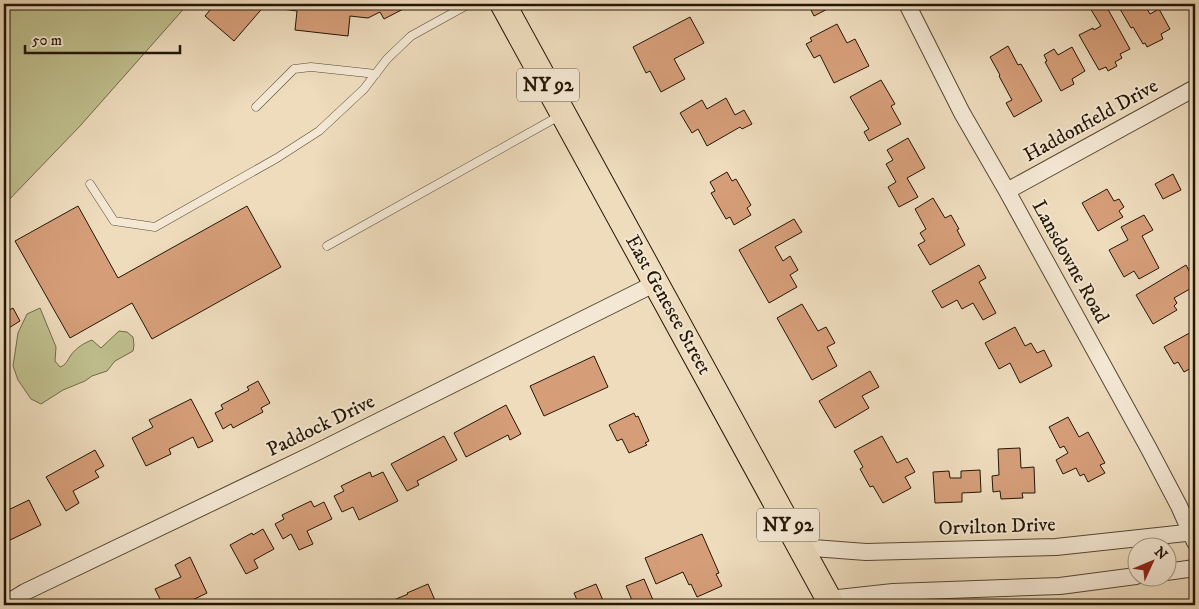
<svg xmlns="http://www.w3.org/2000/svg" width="1199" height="609" viewBox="0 0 1199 609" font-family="'IM FELL DW Pica',serif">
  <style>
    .green { fill: #bfbf8d; stroke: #726a4a }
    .building { fill: #d59e79; stroke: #241606 }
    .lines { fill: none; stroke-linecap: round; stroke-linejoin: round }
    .lane-casing { stroke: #564834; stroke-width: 9 }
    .street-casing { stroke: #564834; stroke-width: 18 }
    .primary-casing { stroke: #241606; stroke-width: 27 }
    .lane { stroke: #f4e8d4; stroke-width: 8 }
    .street { stroke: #f4e8d4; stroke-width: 16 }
    .primary { stroke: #eedcbd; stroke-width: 25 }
    .labels { text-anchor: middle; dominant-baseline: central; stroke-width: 4; stroke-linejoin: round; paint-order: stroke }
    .shield { fill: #f4e8d4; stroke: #625544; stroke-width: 1 }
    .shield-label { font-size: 19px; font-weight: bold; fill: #241606 }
    .street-label { font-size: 20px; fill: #241606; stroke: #f4e8d4 }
  </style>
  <rect width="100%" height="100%" fill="#eedcbd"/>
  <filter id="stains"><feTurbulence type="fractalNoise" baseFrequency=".004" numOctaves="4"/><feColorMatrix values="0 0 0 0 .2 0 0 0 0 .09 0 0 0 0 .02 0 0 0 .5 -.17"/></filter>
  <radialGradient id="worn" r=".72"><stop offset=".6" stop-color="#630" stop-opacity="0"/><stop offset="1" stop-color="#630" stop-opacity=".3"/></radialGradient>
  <path class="green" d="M4 4H188L80 126 4 205Z
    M40 308 56 347 55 361 60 367C66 365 67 361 71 355 76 348 84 343 92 340L101 348 119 331 127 332 133 337 134 345 133 351 115 361 107 371 92 376 85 381 63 390 41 404 31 399 18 380 13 366 18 333 27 314Z"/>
  <path class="building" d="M215 4H266L234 41 205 16Z
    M276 4H413L384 19 380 12 368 18 350 16 348 36 295 30 297 11 282 9Z
    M808 4H837L814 16Z
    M1098 4H1105L1130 49 1120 54 1122 58 1115 62 1117 66 1108 71 1106 67 1099 70 1079 35 1093 28 1094 30 1101 26 1090 8Z
    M1130 4H1144L1150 14 1159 9 1170 29 1161 34 1163 39 1147 47 1145 43 1143 44 1133 27 1131 28 1120 9Z
    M690 17 704 43 674 59 685 79 661 92 650 71 646 73 633 47Z
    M837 24 847 43 855 39 869 66 834 83 820 55 814 58 806 44 812 41 810 38Z
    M1008 46 1018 65 1021 64 1042 101 1014 117 1006 103 1012 100 999 76 1000 75 990 57Z
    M1072 47 1085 71 1072 79 1074 84 1061 91 1045 62 1047 61 1044 55 1054 49 1058 55Z
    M881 80 895 104 891 106 901 124 869 141 864 132 869 129 850 97Z
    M726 98 735 115 744 110 752 124 742 129 740 127 707 146 698 129 692 133 680 113 702 100 707 109Z
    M908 138 925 168 907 178 918 197 899 207 888 187 896 182 886 164 893 160 887 150Z
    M727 172 732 181 736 179 751 205 747 208 751 215 734 225 730 217 726 219 711 193 715 191 710 182Z
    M1173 174 1181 190 1163 199 1155 184Z
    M1107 189 1114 201 1119 199 1124 207 1119 211 1123 217 1098 231 1082 203Z
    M933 198 945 218 951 215 959 229 957 230 965 245 930 265 918 245 925 241 920 233 926 229 915 209Z
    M78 206 118 278 247 206 281 267 152 339 132 303 70 338 15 241Z
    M1144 215 1153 230 1142 236 1159 268 1139 279 1134 271 1124 277 1109 250 1128 240 1121 227Z
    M794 219 802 232 775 247 783 261 790 256 798 270 790 275 797 287 769 303 739 250Z
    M979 265 986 278 979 282 996 313 983 320 973 303 962 309 957 300 942 308 932 291Z
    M1186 265 1195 282V286L1174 298 1177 303 1174 306 1177 310 1153 324 1136 295Z
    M802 304 818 331 826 327 835 343 827 347 837 366 812 380 777 318Z
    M13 308 20 321 4 331V313Z
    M1015 327 1025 346 1031 343 1037 353 1044 350 1052 366 1020 383 1010 363 999 369 985 343Z
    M1195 330V366L1184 372 1178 362 1174 364 1164 347Z
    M594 356 608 387 544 416 530 386Z
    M870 371 879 387 862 396 869 408 835 428 819 401Z
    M258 381 270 403 261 408 263 412 233 428 231 424 223 429 215 413 223 409 221 405 249 390 247 387Z
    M191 399 213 441 198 448 193 437 169 449 171 454 146 466 132 438 153 427 149 420Z
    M506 405 521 434 510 440 508 435 466 457 454 433Z
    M634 413 636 417 638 416 649 441 645 443 647 445 629 453 622 439 617 441 609 425Z
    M1068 417 1079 437 1088 432 1105 463 1100 465 1105 473 1088 482 1084 474 1080 476 1076 468 1063 474 1056 460 1068 453 1064 446 1060 448 1049 427Z
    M444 436 457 460 417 481 419 485 407 491 391 464Z
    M882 436 897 463 907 458 915 472 905 477 911 488 883 503 873 486 870 487 860 469 863 467 854 451Z
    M1020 448 1021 468 1034 467 1035 493H1022L1023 498 1001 499 1000 491 993 492 992 476 999 475 998 449Z
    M95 450 104 466 95 471 99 477 73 491 79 503 66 511 46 477Z
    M980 470 981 492 962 493V502L935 503 933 472 949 471 950 478H961V471Z
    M370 472 372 477 383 472 398 501 359 520 353 507 342 512 334 496 344 491 341 486Z
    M29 500 41 525 4 543V512Z
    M311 501 314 507 324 502 332 519 307 531 313 544 299 550 291 534 283 539 275 524 284 519 282 515Z
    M263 529 274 549 254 560 258 568 246 574 230 545 252 533 253 535Z
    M702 534 719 573 716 574 722 586 697 597 691 584 689 585 683 572 656 584 645 558Z
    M190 557 207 593 182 605H163L155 589 181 577 175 565Z
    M644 579 653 600 640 605H634L626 586Z
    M428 584 437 605H382L408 594 407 593Z
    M596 584 605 605H579L574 593Z"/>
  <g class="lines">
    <defs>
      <path id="lane" d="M256 107 294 69 311 67 376 74
        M90 184 114 221 155 227 277 158 319 131 364 89 387 59 411 36 469 4
        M327 246 561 115"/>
      <path id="street" d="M907 4 962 113 1007 191 1149 449 1179 506 1195 542
        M1007 191 1195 88
        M800 547 866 552 1056 547 1195 532
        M1166 572 1195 568
        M829 599 893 592 1060 586 1136 576
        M4 605 25 592 313 454 656 283"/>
      <path id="primary" d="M503 4 832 605"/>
    </defs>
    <use href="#lane" class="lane-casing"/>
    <use href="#street" class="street-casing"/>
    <use href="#primary" class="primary-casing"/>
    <use href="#lane" class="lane"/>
    <use href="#street" class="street"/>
    <use href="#primary" class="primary"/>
  </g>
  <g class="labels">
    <g class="shield">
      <rect x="517" y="68.5" width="62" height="33" rx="4"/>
      <rect x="757" y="508.5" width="62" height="33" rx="4"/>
    </g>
    <g class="shield-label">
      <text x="548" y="85">NY 92</text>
      <text x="788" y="525">NY 92</text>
    </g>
    <g class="street-label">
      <text transform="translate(1091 121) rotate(-29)">Haddonfield Drive</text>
      <text transform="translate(1070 262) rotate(61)">Lansdowne Road</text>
      <text transform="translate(668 305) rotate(61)">East Genesee Street</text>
      <text transform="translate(321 426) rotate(-26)">Paddock Drive</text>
      <text transform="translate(997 527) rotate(-2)">Orvilton Drive</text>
    </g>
  </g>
  <rect width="1199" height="609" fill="none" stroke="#eedcbd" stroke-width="20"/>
  <rect x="5" y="5" width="1189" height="599" fill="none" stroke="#241606" stroke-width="2.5"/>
  <rect x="10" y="10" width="1179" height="589" fill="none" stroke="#241606"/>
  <g transform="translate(1152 562) rotate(46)"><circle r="24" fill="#f4e8d4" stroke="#a19482"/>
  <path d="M0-4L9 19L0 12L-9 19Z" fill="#8f2418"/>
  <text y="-8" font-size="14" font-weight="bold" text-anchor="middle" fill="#241606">N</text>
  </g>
  <path d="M25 45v8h155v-8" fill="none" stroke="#241606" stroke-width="2.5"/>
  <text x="32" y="45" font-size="15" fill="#241606" stroke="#f4e8d4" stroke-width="4" paint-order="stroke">50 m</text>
  <rect width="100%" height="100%" filter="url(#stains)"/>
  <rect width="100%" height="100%" fill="url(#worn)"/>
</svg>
